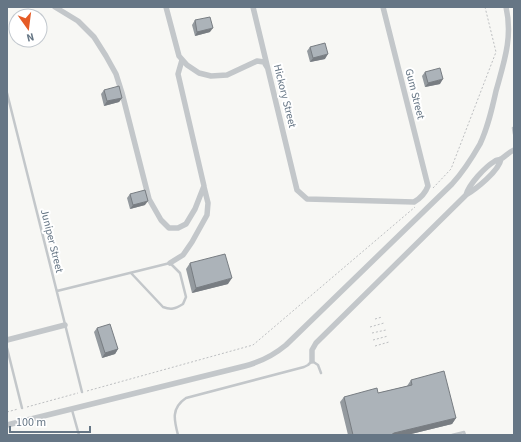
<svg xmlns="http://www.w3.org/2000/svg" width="521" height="442" viewBox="0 0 521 442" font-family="'Source Sans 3',sans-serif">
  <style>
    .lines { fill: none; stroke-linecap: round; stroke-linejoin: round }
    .path { stroke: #bdbfc1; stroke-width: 1; stroke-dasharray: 2 2; stroke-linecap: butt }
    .service { stroke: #c3c7ca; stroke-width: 2.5 }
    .minor { stroke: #c3c7ca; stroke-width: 5.5 }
    .wall { fill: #949a9f }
    .shaded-wall { fill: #787d82 }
    .building { fill: #acb3b9; stroke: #787d82 }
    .labels { text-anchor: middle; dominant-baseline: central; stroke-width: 4; stroke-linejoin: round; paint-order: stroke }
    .street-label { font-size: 11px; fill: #667685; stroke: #fff }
  </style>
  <rect width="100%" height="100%" fill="#f7f7f4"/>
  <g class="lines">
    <path class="path" d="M433 188 451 169 496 52 485 7
      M375 319 382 317
      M370 327 384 323
      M372 333 386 330
      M373 340 388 336
      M375 346 389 342
      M87 391 253 345 415 207
      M27 407 78 393
      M7 412 18 409"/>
    <path class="service" d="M7 93 82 392
      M513 128 514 134
      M57 291 170 263 180 273 186 297 183 304C175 309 171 310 163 307L131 273
      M7 348 22 408
      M72 410 79 435
      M178 435C174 420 171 408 186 398L304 367 308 365 312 361 318 365 321 373
      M452 435 464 432 465 435"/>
    <path class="minor" d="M55 7 78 21 94 37 106 56 116 74 122 93 149 199 161 220 169 228H178L186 224 195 209 204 186 178 74 182 60
      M166 7 179 56 187 65 199 73 211 76 227 75 257 61 264 62 267 67
      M253 7 297 190 307 199 414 202C421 198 425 194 428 186L383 7
      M466 195C469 184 485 167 495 161 497 160 499 160 501 159 506 156 509 152 514 150
      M170 263 183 255 192 242 207 215 208 203 204 187
      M7 340 65 325
      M312 361V350L316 343 466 195C476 189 499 171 501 159
      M7 425 245 366C260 362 274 355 286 345L452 184C463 172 472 158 480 144 488 127 492 109 496 91 504 62 513 37 506 7"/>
  </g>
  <path class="wall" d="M195 20 210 32 195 36 192 25Z
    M310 47 325 59 310 62 307 51Z
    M425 72 440 84 425 87 422 76Z
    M104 90 122 98 119 102 104 106 101 94Z
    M130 194 145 205 130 209 127 198Z
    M190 263 228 284 192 293 186 269Z
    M97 328 118 349 115 354 102 358 94 332Z
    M411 380 456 418 452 424 407 435H348L340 402 344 397 378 393 407 386Z"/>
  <path class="shaded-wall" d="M213 28 210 32 195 36 197 32Z
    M328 54 325 59 310 62 313 58Z
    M443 79 440 84 425 87 428 83Z
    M122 98 119 102 104 106 107 101Z
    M148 201 145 205 130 209 133 205Z
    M232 278 228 284 192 293 196 288Z
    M118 349 115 354 102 358 105 353Z
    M456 418 452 424 407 435H391L394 433Z"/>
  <path class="building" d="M210 17 213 28 197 32 195 20Z
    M325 43 328 54 313 58 310 47Z
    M440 68 443 79 428 83 425 72Z
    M119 86 122 98 107 101 104 90Z
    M145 190 148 201 133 205 130 194Z
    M225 254 232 278 196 288 190 263Z
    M110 324 118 349 105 353 97 328Z
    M444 371 456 418 394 433 391 435H353L344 397 377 388 378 393 412 385 411 380Z"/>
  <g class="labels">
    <g class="street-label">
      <text transform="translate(415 94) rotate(76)">Gum Street</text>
      <text transform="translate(285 96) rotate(76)">Hickory Street</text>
      <text transform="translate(52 241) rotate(76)">Juniper Street</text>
    </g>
  </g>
  <rect width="521" height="442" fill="none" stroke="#667685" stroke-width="16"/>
  <g transform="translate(28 28) rotate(166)"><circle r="19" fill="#ffffff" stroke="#c2c8ce"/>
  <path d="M0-3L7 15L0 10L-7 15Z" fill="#e55b26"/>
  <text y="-6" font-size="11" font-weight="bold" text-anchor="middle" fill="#667685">N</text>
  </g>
  <path d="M10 426v6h80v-6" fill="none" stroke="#667685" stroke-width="2"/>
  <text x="16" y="426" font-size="12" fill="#667685" stroke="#ffffff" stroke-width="3" paint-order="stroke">100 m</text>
</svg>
